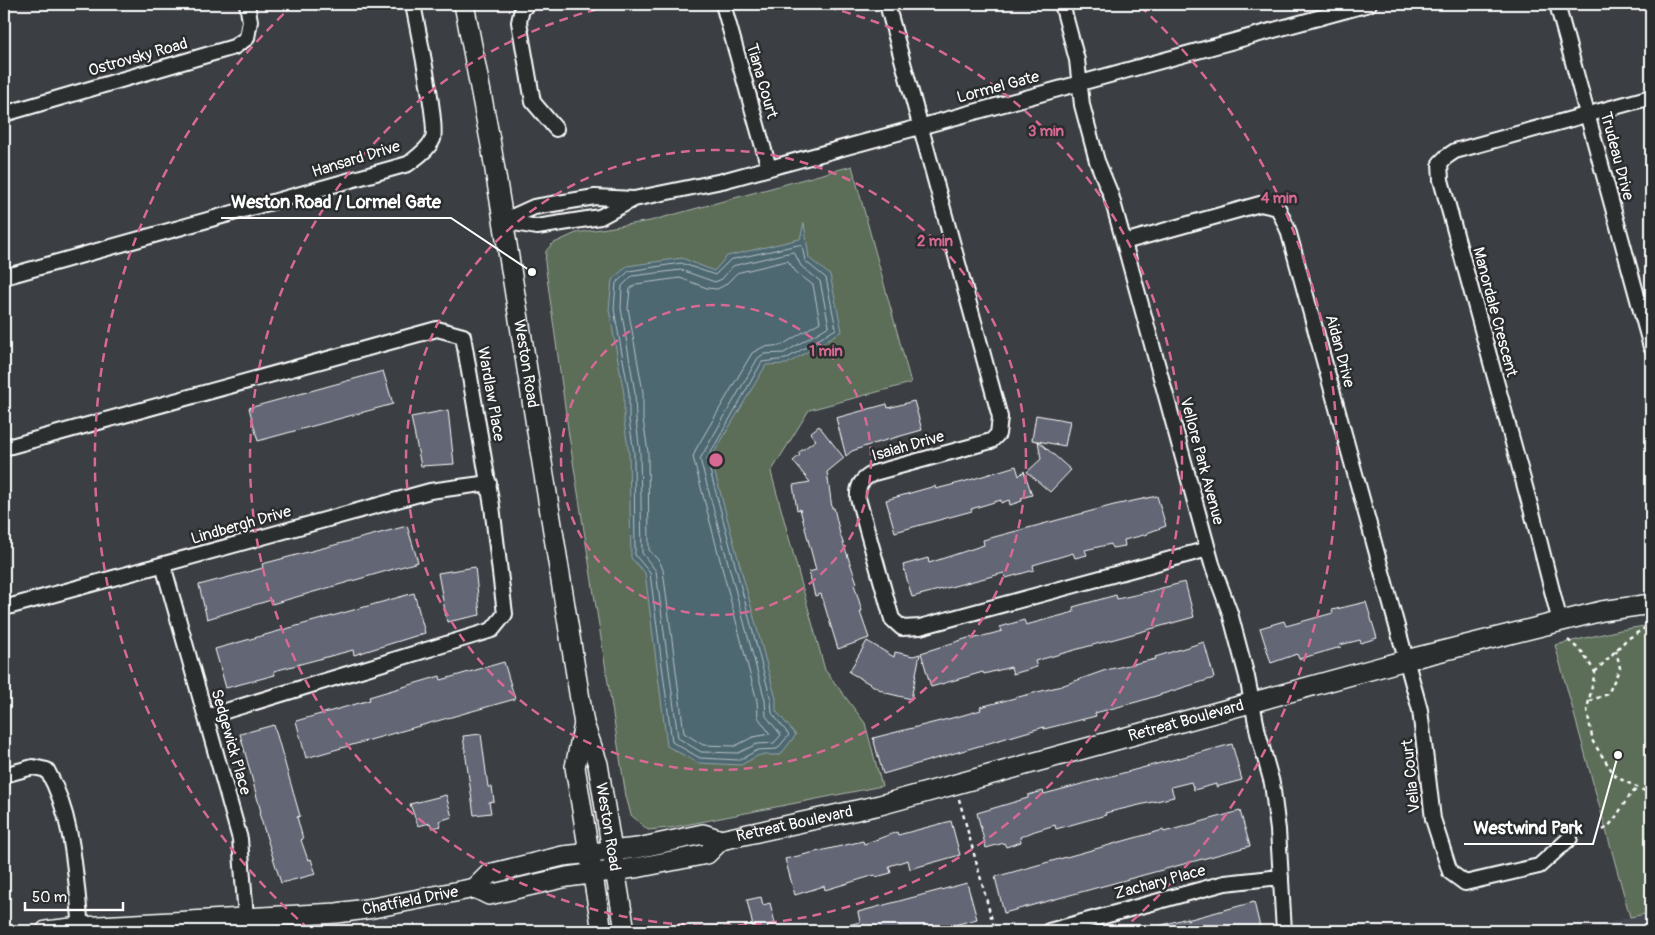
<svg xmlns="http://www.w3.org/2000/svg" width="1655" height="935" viewBox="0 0 1655 935" font-family="Pangolin,sans-serif">
  <style>
    .built { fill: #474a52 }
    .green { fill: #5b6e58; stroke: #adb6ac }
    .water { fill: #4d6771; stroke: #94a4aa }
    .lines { fill: none; stroke-linecap: round; stroke-linejoin: round }
    .shore { stroke: #b8c2c6; stroke-width: 1 }
    .building { fill: #626675; stroke: #fff }
    .street-casing { stroke: #fff; stroke-width: 18 }
    .secondary-casing { stroke: #fff; stroke-width: 22 }
    .path { stroke: #fff; stroke-width: 2.5; stroke-dasharray: 4 4; stroke-linecap: butt }
    .street { stroke: #2a2d2e; stroke-width: 14 }
    .secondary { stroke: #2a2d2e; stroke-width: 19 }
    .ring { fill: none; stroke: #d76994; stroke-width: 2.5; stroke-dasharray: 9 6 }
    .labels { text-anchor: middle; dominant-baseline: central; stroke-width: 5; stroke-linejoin: round; paint-order: stroke }
    .street-label { font-size: 16px; fill: #fff; stroke: #2a2d2e }
    .centre { fill: #d76994; stroke: #2a2d2e; stroke-width: 2.5 }
    .ring-label { font-size: 15px; text-anchor: middle; font-weight: bold; fill: #d76994; stroke: #2a2d2e; stroke-width: 5; stroke-linejoin: round; paint-order: stroke }
    .leader { fill: none; stroke: #fff; stroke-width: 2 }
    .callout-dot { fill: #fff; stroke: #2a2d2e; stroke-width: 2 }
    .callout-label { font-size: 18px; text-anchor: middle; font-weight: bold; fill: #fff; stroke: #2a2d2e; stroke-width: 5; stroke-linejoin: round; paint-order: stroke }
  </style>
  <rect width="100%" height="100%" fill="#3b3e43"/>
  <filter id="ink" filterUnits="userSpaceOnUse"><feTurbulence type="fractalNoise" baseFrequency=".02" numOctaves="2"/><feDisplacementMap in="SourceGraphic" scale="10" xChannelSelector="R" yChannelSelector="G"/><feConvolveMatrix kernelMatrix="1 2 1 2 8 2 1 2 1" color-interpolation-filters="sRGB"/></filter>
  <g filter="url(#ink)">
    <path class="built" d="M1651 913V931H1579L1630 917Z"/>
    <path class="green" d="M852 166 911 383 809 410 771 472 825 670 865 723 882 786 670 828 648 830 631 815 626 796 569 436 545 263 546 251 552 244 576 233 650 221Z
      M1651 625V913L1630 917 1555 645 1620 630Z"/>
    <path class="water" d="M804 223 809 258 830 275 842 331 787 364 766 365 711 458 776 699V711L796 735 780 755H759L741 765 698 763 667 746 645 573 631 558 629 454 624 421V394L609 309 612 280 627 266 682 258 714 271 727 256 800 239Z"/>
    <g class="lines">
      <path class="shore" d="M799 245 802 246 805 261 826 278 836 329 786 359 762 362 707 459 771 700 772 713 789 735 777 749 758 750 739 760 700 758 672 742 650 573 635 555 634 453 629 420V393L614 309 616 283 629 271 681 263 715 275 730 260Z
        M794 252 801 266 820 281 829 326 784 353 764 354 758 358 700 459 765 700 766 716 781 735 774 743 757 744 738 753 701 752 678 738 656 571 642 553 640 453 636 420 635 393 621 308 622 286 632 276 681 270 715 282 722 279 733 266Z
        M788 261 796 272 813 285 820 322 782 345 763 347 752 353 696 449 693 457 757 701 758 717 770 734 753 737 735 746 703 745 684 733 663 570 660 562 649 550 648 452 643 419V392L628 308 630 289 636 284 680 278 707 288 717 289 725 285 737 273Z"/>
    </g>
    <path class="building" d="M383 371 393 404 258 441 249 408Z
      M914 401 922 430 869 445 852 451 846 456 836 418 887 404 888 408Z
      M448 410 454 464 421 466 411 417Z
      M1036 415 1070 421 1065 446 1032 440Z
      M819 426 844 458 827 472 832 508H834L840 534 857 583 854 584 862 611 860 612 869 638 838 649 821 594 815 596 809 572 816 570 800 509 797 510 793 485 810 482 793 461 800 455 798 453 816 440 810 433Z
      M1038 441 1071 470 1050 492 1027 472 1041 459Z
      M1016 466 1019 476 1024 471 1032 495 1021 498 1022 501 1010 505 1009 500 1001 503V500L971 509 972 511 895 532 886 500 935 486 936 489 963 482Z
      M1157 496 1166 526 1147 533 1148 534 1124 540 1125 546 1112 548 1111 544 1085 550 1087 555 1075 558 1073 553 1033 565 1034 570 1006 578 1004 573 912 597 903 565 928 558 929 563 984 545 983 540 1114 505Z
      M407 526 418 562 272 604 271 600 207 619 199 585 263 568 262 564Z
      M475 567 480 615 447 622 438 573Z
      M1185 582 1194 617 1035 661 1037 667 1013 674 1011 667 984 674 983 672 931 687 921 653 971 637 972 639 1002 631 1000 627 1024 620 1026 625 1074 612 1073 607 1116 595 1117 599 1139 594Z
      M414 593 425 633 354 655 353 650 274 671 275 675 226 688 215 649Z
      M1366 602 1377 638 1361 643 1360 640 1340 645 1341 647 1299 659 1297 654 1271 663 1260 628 1284 621 1286 626 1333 613 1332 610Z
      M867 641 894 657 895 652 913 656 920 654 911 699 886 693 849 672Z
      M1204 642 1214 678 1140 701 1095 713 1096 716 1044 729V727L883 774 873 738 960 716 981 710 980 707 1061 686 1106 670 1156 659 1155 657Z
      M504 662 515 699 306 758 296 721 370 700 369 697 440 676 441 680Z
      M274 725 300 816 297 817 303 839 301 840 308 860 311 859 316 874 281 883 259 813 261 812 240 734Z
      M481 734 488 787H492L494 801 489 802 491 813 474 815 463 736Z
      M1232 744 1242 780 1216 787V784L1194 790 1191 782 1171 787 1174 797 1105 813 1106 815 1056 829 1055 825 1035 831 1020 837 1021 842 1006 847 1004 843 986 848 977 813 1028 798V795L1043 791 1044 794Z
      M446 795 452 817 439 821 441 826 432 828 430 823 418 826 410 804Z
      M1240 811 1250 846 1004 913 995 877 1163 830 1164 832Z
      M951 821 960 855 910 869 908 860 889 866 891 873 876 877 875 875 825 890 824 886 795 895 785 859 863 841 864 844 897 832 898 835Z
      M967 883 977 919 932 931H838L837 928 860 922 858 912Z
      M761 897 763 905 770 903 775 923 767 925 769 931H754L747 900Z
      M1254 902 1261 931H1152V928L1187 918V920Z"/>
    <g class="lines">
      <defs>
        <path id="street" d="M528 4 522 9 519 22 533 102 556 129
          M723 4 769 168
          M887 4 1000 417 998 434 991 441 874 473C862 479 857 485 858 498L892 619 902 628 920 627 1208 549
          M1062 4 1077 60 1082 105 1097 161 1111 195 1212 564 1230 613 1247 677 1258 733 1272 783 1278 830 1284 931
          M1557 4 1651 347
          M4 114 234 47 247 38 250 21 247 4
          M503 221 537 227 600 217 634 199 722 181 1369 4
          M503 221 534 207 595 197 633 199
          M1124 242 1260 204 1278 208 1288 230 1420 710 1433 819 1450 872 1465 883 1539 866 1570 838
          M4 277 408 164C417 157 428 150 433 139 438 124 417 26 413 4
          M4 448 437 329 463 336 492 506 505 614 492 630 206 717
          M163 565 240 839 247 931
          M4 608 430 491 489 483
          M1560 622 1533 516 1441 180 1440 163 1446 157 1455 151 1651 97
          M4 775 33 767 47 770C74 817 75 875 81 927
          M1049 931 1225 883 1281 877"/>
        <g id="secondary">
          <path id="s1" d="M464 4 491 145 584 724 598 764 625 931"/>
          <path d="M584 724 575 767 602 931"/>
          <path d="M475 888 489 895 567 877 641 867 707 854 721 840"/>
          <path id="s2" d="M46 931 81 927 337 913 373 908 475 888 489 874 563 856 638 848 703 834 721 840 880 805 1406 660 1602 611 1651 604"/>
        </g>
      </defs>
      <use href="#street" class="street-casing"/>
      <use href="#secondary" class="secondary-casing"/>
      <path class="path" d="M1568 640 1582 652 1595 672 1587 710 1593 742 1616 777 1651 794
        M1595 672 1626 640 1651 624
        M1589 701 1608 694 1620 668 1616 650
        M959 799 995 931
        M1603 830C1619 820 1622 800 1637 789"/>
      <use href="#street" class="street"/>
      <use href="#secondary" class="secondary"/>
    </g>
  </g>
  <g class="ring">
    <circle cx="716" cy="460" r="155"/>
    <circle cx="716" cy="460" r="310"/>
    <path d="M813 4A466 466 0 1 1 619 4"/>
    <path d="M309 929A621 621 0 0 1 292 6M1140 6A621 621 0 0 1 1123 929"/>
  </g>
  <g class="labels">
    <g class="street-label">
      <text transform="translate(138 57) rotate(-16)">Ostrovsky Road</text>
      <text transform="translate(762 81) rotate(74)">Tiana Court</text>
      <text transform="translate(998 87) rotate(-15)">Lormel Gate</text>
      <text transform="translate(1617 156) rotate(75)">Trudeau Drive</text>
      <text transform="translate(356 159) rotate(-17)">Hansard Drive</text>
      <text transform="translate(1495 312) rotate(75)">Manordale Crescent</text>
      <text transform="translate(1340 351) rotate(75)">Aidan Drive</text>
      <text stroke="none"><textPath href="#s1" startOffset="365">Weston Road</textPath></text>
      <text transform="translate(491 394) rotate(80)">Wardlaw Place</text>
      <text transform="translate(908 446) rotate(-16)">Isaiah Drive</text>
      <text transform="translate(1202 461) rotate(75)">Vellore Park Avenue</text>
      <text transform="translate(241 525) rotate(-16)">Lindbergh Drive</text>
      <text stroke="none"><textPath href="#s2" startOffset="1169">Retreat Boulevard</textPath></text>
      <text transform="translate(231 742) rotate(74)">Sedgewick Place</text>
      <text transform="translate(1411 776) rotate(-96)">Velia Court</text>
      <text stroke="none"><textPath href="#s2" startOffset="764">Retreat Boulevard</textPath></text>
      <text stroke="none"><textPath href="#s1" startOffset="836">Weston Road</textPath></text>
      <text transform="translate(1160 882) rotate(-15)">Zachary Place</text>
      <text stroke="none"><textPath href="#s2" startOffset="366">Chatfield Drive</textPath></text>
    </g>
  </g>
  <circle cx="716" cy="460" r="8" class="centre"/>
  <g class="ring-label">
    <text x="1046" y="136">3 min</text>
    <text x="1279" y="203">4 min</text>
    <text x="935" y="246">2 min</text>
    <text x="826" y="356">1 min</text>
  </g>
  <path class="leader" d="M532 272L451 218H221M1618 755L1593 844H1464"/>
  <g class="callout-dot">
    <circle cx="532" cy="272" r="5"/>
    <circle cx="1618" cy="755" r="5"/>
  </g>
  <g class="callout-label">
    <text x="336" y="208">Weston Road / Lormel Gate</text>
    <text x="1528" y="834">Westwind Park</text>
  </g>
  <rect width="1655" height="935" fill="none" stroke="#2a2d2e" stroke-width="20"/>
  <rect x="10" y="10" width="1635" height="915" fill="none" stroke="#fff" stroke-width="2" filter="url(#ink)"/>
  <path d="M25 902v8h98v-8" fill="none" stroke="#ffffff" stroke-width="2.5"/>
  <text x="32" y="902" font-size="15" fill="#ffffff" stroke="#2a2d2e" stroke-width="4" paint-order="stroke">50 m</text>
</svg>
